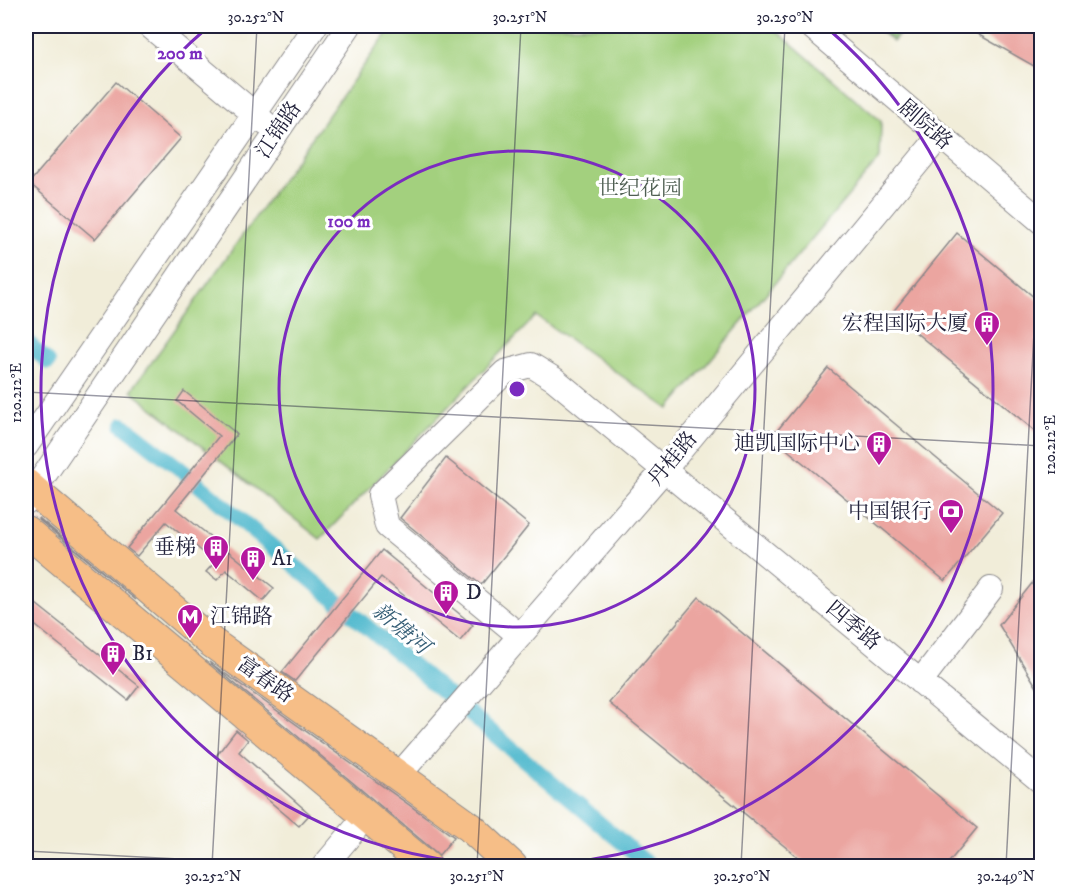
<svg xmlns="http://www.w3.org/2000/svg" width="1067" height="892" viewBox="0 0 1067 892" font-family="'IM FELL DW Pica','Noto Serif SC',serif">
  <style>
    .green { fill: #a3d07e; stroke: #62795c; stroke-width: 1.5 }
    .forest { fill: #82b26d; stroke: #526a54; stroke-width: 1.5 }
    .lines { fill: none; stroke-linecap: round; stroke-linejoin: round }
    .canal { stroke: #51b9ce; stroke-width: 16 }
    .building { fill: #eba5a0 }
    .minor-casing { stroke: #8a888a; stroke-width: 26 }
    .major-casing { stroke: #8a888a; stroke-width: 32 }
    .minor { stroke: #fff; stroke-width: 24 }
    .major { stroke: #f6be87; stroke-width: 30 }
    .ticks { fill: none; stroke: #22223b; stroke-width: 1.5; stroke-opacity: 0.45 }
    .ring { fill: none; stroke: #7b2cbf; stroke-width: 3 }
    .labels { text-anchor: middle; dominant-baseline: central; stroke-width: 6; stroke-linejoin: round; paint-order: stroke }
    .street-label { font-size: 21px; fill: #22223b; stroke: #fff }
    .park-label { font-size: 21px; fill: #4f5f52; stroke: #fff }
    .poi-label { font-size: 21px; fill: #22223b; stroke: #fff; text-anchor: end }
    .water-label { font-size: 22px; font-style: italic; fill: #355e76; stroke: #fff }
    .centre { fill: #7b2cbf; stroke: #fff; stroke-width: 3 }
    .ring-label { font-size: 18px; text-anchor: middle; font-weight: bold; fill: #7b2cbf; stroke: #fff; stroke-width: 6; stroke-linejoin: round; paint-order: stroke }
    .neatline { fill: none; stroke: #22223b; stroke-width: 2 }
    .ticks-label { font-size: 15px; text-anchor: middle; fill: #22223b }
  </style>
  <rect width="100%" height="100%" fill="#fff"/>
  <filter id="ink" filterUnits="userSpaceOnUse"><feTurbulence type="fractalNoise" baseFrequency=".0167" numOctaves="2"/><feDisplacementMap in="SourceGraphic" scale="12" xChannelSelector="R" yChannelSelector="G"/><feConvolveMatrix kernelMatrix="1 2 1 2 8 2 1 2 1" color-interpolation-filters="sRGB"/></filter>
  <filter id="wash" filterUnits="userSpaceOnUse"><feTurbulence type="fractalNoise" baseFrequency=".008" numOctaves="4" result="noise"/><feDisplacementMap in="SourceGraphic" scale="24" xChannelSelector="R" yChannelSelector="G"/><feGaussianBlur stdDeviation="1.35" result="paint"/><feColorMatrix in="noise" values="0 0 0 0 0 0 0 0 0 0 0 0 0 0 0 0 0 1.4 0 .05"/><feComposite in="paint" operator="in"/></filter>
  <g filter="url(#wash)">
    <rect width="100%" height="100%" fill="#f1edd9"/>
    <path class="green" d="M392 26H771L881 121 880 158 669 409 536 316 320 539 131 391Z"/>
    <path class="forest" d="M875 26H906L893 42Z"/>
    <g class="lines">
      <path class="canal" d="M26 341 48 362
        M123 425 179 468 650 866"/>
    </g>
    <g id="blocks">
      <path class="building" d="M963 26H1041V70Z
        M116 82 181 138 95 239 29 183Z
        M957 233 1041 303V436L892 313Z
        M828 368 1002 513 945 581 772 437Z
        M184 391 237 434 176 509 274 588 263 601 226 570 217 580 206 572 215 562 166 522 137 556 127 548 219 436 177 401Z
        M446 458 529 525 481 585 400 518Z
        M39 518 136 600 38 519Z
        M382 550 473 625 460 641 381 577 295 681 282 672Z
        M1041 572V694L999 625Z
        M26 596 139 686 128 700 26 618Z
        M699 597 977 828 945 867H810L609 703Z
        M209 662 454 837 439 855Z
        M236 730 248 740 239 752 310 814 299 826 216 756Z"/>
    </g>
  </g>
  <g filter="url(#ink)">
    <use href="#blocks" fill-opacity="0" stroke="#8a888a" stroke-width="1.5"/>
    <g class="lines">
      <defs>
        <path id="minor" d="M150 26 265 123
          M811 26 1042 222
          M26 446 315 26
          M26 502 349 26
          M520 636 387 526 380 495 505 372 531 365 554 379 1042 782
          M920 682 991 589
          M399 775 664 470 939 137
          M324 866 366 816"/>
        <path id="major" d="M26 484 211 642 470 827 512 866
          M26 531 426 866"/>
      </defs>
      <use href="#minor" class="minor-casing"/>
      <use href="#major" class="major-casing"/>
      <use href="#minor" class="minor"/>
      <use href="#major" class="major"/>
    </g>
  </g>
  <path class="ticks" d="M26 392 1042 446M26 851 314 866M212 866 257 26M477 866 521 26M741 866 785 26M1006 866 1042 180"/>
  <g class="ring">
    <circle cx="517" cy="389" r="238"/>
    <path d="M826 27A476 476 0 1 1 208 27"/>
  </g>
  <defs>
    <symbol id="building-pin" viewBox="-11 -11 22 30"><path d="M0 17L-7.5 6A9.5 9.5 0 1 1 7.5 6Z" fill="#b5179e" stroke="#fff"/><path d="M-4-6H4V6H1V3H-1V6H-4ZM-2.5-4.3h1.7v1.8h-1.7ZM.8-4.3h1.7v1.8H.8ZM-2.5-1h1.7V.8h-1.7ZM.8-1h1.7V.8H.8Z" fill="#fff"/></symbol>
    <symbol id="bank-pin" viewBox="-11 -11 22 30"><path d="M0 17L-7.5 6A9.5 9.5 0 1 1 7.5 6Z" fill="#b5179e" stroke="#fff"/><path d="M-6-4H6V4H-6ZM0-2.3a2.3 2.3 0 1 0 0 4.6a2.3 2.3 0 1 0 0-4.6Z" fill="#fff"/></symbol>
    <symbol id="metro-pin" viewBox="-11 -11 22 30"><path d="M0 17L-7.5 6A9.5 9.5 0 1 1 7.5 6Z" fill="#b5179e" stroke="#fff"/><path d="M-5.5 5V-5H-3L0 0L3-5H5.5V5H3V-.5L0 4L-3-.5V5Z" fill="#fff"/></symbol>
  </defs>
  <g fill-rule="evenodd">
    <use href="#building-pin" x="972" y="309" width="30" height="40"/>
    <use href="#building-pin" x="864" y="429" width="30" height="40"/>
    <use href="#bank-pin" x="936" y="497" width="30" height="40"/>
    <use href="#building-pin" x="201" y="533" width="30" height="40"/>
    <use href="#building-pin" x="238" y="544" width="30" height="40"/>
    <use href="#building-pin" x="431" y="578" width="30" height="40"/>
    <use href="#metro-pin" x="175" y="602" width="30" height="40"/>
    <use href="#building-pin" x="98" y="639" width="30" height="40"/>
  </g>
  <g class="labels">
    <g class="street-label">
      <text transform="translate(925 125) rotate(41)">剧院路</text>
      <text transform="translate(279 130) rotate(-56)">江锦路</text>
      <text transform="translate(673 459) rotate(-50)">丹桂路</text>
      <text transform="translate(853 626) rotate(40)">四季路</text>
      <text transform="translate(265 680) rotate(35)">富春路</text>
    </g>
    <g class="park-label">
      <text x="640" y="189">世纪花园</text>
    </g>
    <g class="poi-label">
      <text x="968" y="324">宏程国际大厦</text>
      <text x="860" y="444">迪凯国际中心</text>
      <text x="932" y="512">中国银行</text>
      <text x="196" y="548">垂梯</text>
      <text x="272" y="559" text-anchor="start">A1</text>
      <text x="466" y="593" text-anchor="start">D</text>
      <text x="210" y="617" text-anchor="start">江锦路</text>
      <text x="132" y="654" text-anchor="start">B1</text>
    </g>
    <g class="water-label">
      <text transform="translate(401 629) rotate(40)">新塘河</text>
    </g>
  </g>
  <circle cx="517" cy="389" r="9" class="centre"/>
  <g class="ring-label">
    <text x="180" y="59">200 m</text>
    <text x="349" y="227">100 m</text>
  </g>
  <rect width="1067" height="892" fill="none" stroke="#fff" stroke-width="66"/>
  <rect x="33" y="33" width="1001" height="826" class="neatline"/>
  <g class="ticks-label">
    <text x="256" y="22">30.252°N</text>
    <text x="520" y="22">30.251°N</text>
    <text x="785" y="22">30.250°N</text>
    <text transform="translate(16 393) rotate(-90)" y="5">120.212°E</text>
    <text transform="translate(1050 445) rotate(-90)" y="5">120.212°E</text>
    <text x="213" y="881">30.252°N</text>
    <text x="477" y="881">30.251°N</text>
    <text x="742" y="881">30.250°N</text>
    <text x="1006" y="881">30.249°N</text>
  </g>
</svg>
